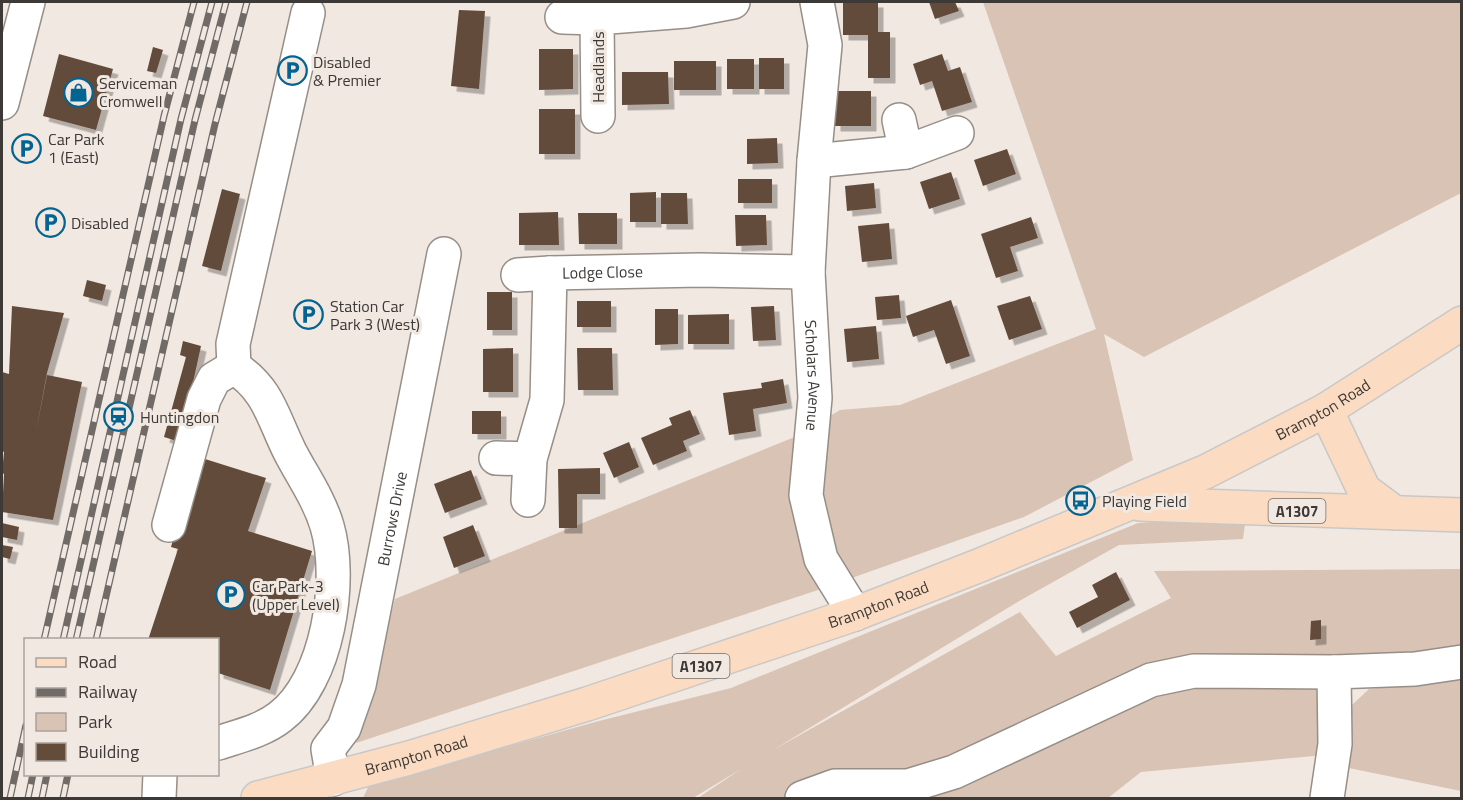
<svg xmlns="http://www.w3.org/2000/svg" width="1463" height="800" viewBox="0 0 1463 800" font-family="'Titillium Web',sans-serif">
  <style>
    .green { fill: #d8c3b4 }
    .building { fill: #634c3a; filter: url(#shadow) }
    .lines { fill: none; stroke-linecap: round; stroke-linejoin: round }
    .minor-casing { stroke: #968e87; stroke-width: 36 }
    .major-casing { stroke: #c9c8c7; stroke-width: 36 }
    .minor { stroke: #fff; stroke-width: 33 }
    .major { stroke: #fbdcc2; stroke-width: 33 }
    .rail-casing { stroke: #706b67; stroke-width: 7 }
    .rail { stroke: #f1e8e1; stroke-width: 4.5; stroke-dasharray: 14; stroke-linecap: butt }
    .labels { text-anchor: middle; dominant-baseline: central; stroke-width: 6; stroke-linejoin: round; paint-order: stroke }
    .shield { fill: #f1e8e1; stroke: #736e69; stroke-width: 1.5 }
    .shield-label { font-size: 15px; font-weight: bold; fill: #3d3936 }
    .poi-label { font-size: 16px; fill: #3d3936; stroke: #f1e8e1; text-anchor: start }
    .street-label { font-size: 16px; fill: #3d3936; stroke: #f1e8e1 }
  </style>
  <defs>
    <filter id="shadow"><feDropShadow dx="5.5" dy="5.5" stdDeviation="0" flood-color="#0004"/></filter>
  </defs>
  <rect width="100%" height="100%" fill="#f1e8e1"/>
  <path class="green" d="M983 2H1461V193L1144 357 1104 334 1133 460 1024 517 815 591 356 743 395 599 797 436 840 410 900 405 1096 329Z
    M1181 520 1245 523 1243 539 1119 545 1021 600 773 750 1020 612 1056 656 1171 598 1154 571 1461 569V647L1384 661 1327 662 1325 755 1141 772 1108 798H698L741 769 693 798H363L369 785 599 721 731 688 1138 523Z
    M1461 680V791L1339 766 1352 705 1369 689Z"/>
  <path class="building" d="M843 2H878V32H890V78H868V35H843Z
    M929 2H955L959 11 935 19Z
    M459 10 485 11 479 89 451 86Z
    M153 47 163 50 156 73 147 71Z
    M539 49H573V89L539 90Z
    M59 54 113 69 96 130 43 116Z
    M942 54 948 71 960 67 972 102 942 111 932 81 920 85 913 64Z
    M759 58H784V89H759Z
    M727 59H754V89H727Z
    M674 61H716V90H674Z
    M622 72H668L669 104 622 105Z
    M835 91H871V126H835Z
    M539 109H575V154H539Z
    M777 138 778 163 747 164V139Z
    M1007 149 1016 174 983 186 974 160Z
    M951 172 960 199 929 209 920 182Z
    M738 179H772V203H738Z
    M874 183 876 208 847 211 845 186Z
    M222 189 240 194 221 271 202 266Z
    M656 192V222H630V193Z
    M661 193H687L688 224H661Z
    M558 212 559 245H519V213Z
    M578 213H617V244H579Z
    M735 215H766L767 245 736 246Z
    M1031 217 1038 238 1010 247 1018 271 996 278 981 234Z
    M889 223 892 259 862 262 858 226Z
    M87 280 106 285 102 301 83 296Z
    M487 292H512V330H487Z
    M899 295 901 318 877 320 875 297Z
    M1030 296 1042 329 1009 340 997 306Z
    M951 300 970 356 946 364 934 330 913 337 906 316Z
    M577 301H611V327H577Z
    M12 306 64 313 47 373 36 432 47 375 82 382 53 520 2 512 4 474 2 473 4 452 2 451V372L9 374Z
    M774 306 776 340 753 341 751 307Z
    M655 309H678V344L655 345Z
    M729 314V344H688V315Z
    M876 326 879 359 847 362 844 329Z
    M183 341 201 346 180 442 164 437 186 357 180 355Z
    M513 348V392H483V349Z
    M577 348H612L613 390H578Z
    M783 379 787 403 753 409 756 431 729 435 723 393 762 388 761 383Z
    M690 410 700 434 683 441 687 451 653 465 641 438 672 425 669 418Z
    M472 411H501V434H472Z
    M629 442 639 467 614 478 603 453Z
    M205 459 266 478 248 531 312 551 270 690 218 673V640H148L178 549 171 547 186 493 195 496Z
    M600 468V494H577V528H559L558 469Z
    M471 470 482 499 445 513 434 484Z
    M2 523 19 527 17 540 2 537Z
    M473 525 485 556 454 568 443 537Z
    M2 545 13 547 10 559 2 557Z
    M1116 572 1130 600 1077 628 1069 612 1098 597 1092 585Z
    M1321 620V639L1310 640 1311 621Z"/>
  <g class="lines">
    <defs>
      <g id="minor">
        <path id="s1" d="M817 2 825 45 814 161 808 272 815 398 806 495 821 559 855 614"/>
        <path d="M562 17 597 18"/>
        <path d="M2 103 28 2"/>
        <path d="M598 116 597 18 686 11 733 2"/>
        <path d="M899 120 906 152"/>
        <path d="M814 161 906 152 957 133"/>
        <path d="M518 275 550 273"/>
        <path d="M234 367 233 344 308 13"/>
        <path d="M496 458 530 459"/>
        <path id="s2" d="M528 500 530 459 547 400 550 273 700 270 808 272"/>
        <path d="M169 525 204 399 214 379 234 367"/>
        <path d="M218 743C239 736 262 731 280 717 328 681 343 580 327 526 319 499 303 477 290 452 272 416 269 390 234 367"/>
        <path id="s3" d="M333 779 328 749 344 728 359 685 444 254"/>
        <path d="M159 798 160 774"/>
        <path d="M802 798 835 786H908L954 772 1151 680 1194 671 1334 672"/>
        <path d="M1327 798 1335 744 1334 672 1415 669 1462 662"/>
      </g>
      <g id="major">
        <path d="M1326 410 1364 490 1395 513"/>
        <path d="M1140 504 1462 515"/>
        <path id="s4" d="M258 798 409 758 587 704 855 614 978 566 1205 472 1326 410 1462 323"/>
      </g>
    </defs>
    <use href="#minor" class="minor-casing"/>
    <use href="#major" class="major-casing"/>
    <use href="#minor" class="minor"/>
    <use href="#major" class="major"/>
    <defs>
      <path id="rail" d="M44 640 164 116 194 2
        M63 640 181 119 212 2
        M76 640 195 120 226 2
        M96 640 215 124 247 2
        M10 798 26 725
        M28 798 33 774
        M42 798 47 774
        M63 798 68 774"/>
    </defs>
    <use href="#rail" class="rail-casing"/>
    <use href="#rail" class="rail"/>
  </g>
  <defs>
    <symbol id="parking-ring" viewBox="-11 -11 22 22"><circle r="9.5" fill="#f1e8e1" stroke="#026493" stroke-width="1.5"/><path d="M-3.5-5.5H1a3.5 3.5 0 0 1 0 7H-1V5.5H-3.5ZM-1-3.4V-.6H.8a1.4 1.4 0 0 0 0-2.8Z" fill="#026493"/></symbol>
    <symbol id="shop-ring" viewBox="-11 -11 22 22"><circle r="9.5" fill="#f1e8e1" stroke="#026493" stroke-width="1.5"/><path d="M-5-2.5h2.3a2.7 3.5 0 0 1 5.4 0H5L5.5 6h-11ZM-1.5-2.5h3a1.5 2.3 0 0 0-3 0Z" fill="#026493"/></symbol>
    <symbol id="station-ring" viewBox="-11 -11 22 22"><circle r="9.5" fill="#f1e8e1" stroke="#026493" stroke-width="1.5"/><path d="M-3-6H3Q5-6 5-4V2Q5 4 3 4L4.5 6H3L1.5 4h-3L-3 6H-4.5L-3 4Q-5 4-5 2V-4Q-5-6-3-6ZM-3.5-4v3h7v-3ZM-3.5 1v1.5H-2V1ZM2 1v1.5H3.5V1Z" fill="#026493"/></symbol>
    <symbol id="bus-ring" viewBox="-11 -11 22 22"><circle r="9.5" fill="#f1e8e1" stroke="#026493" stroke-width="1.5"/><path d="M-5-6H5V4H4V6H2V4H-2V6H-4V4H-5ZM-3.5-4V0h7V-4ZM-3.5 1.2v1.5H-2V1.2ZM2 1.2v1.5H3.5V1.2Z" fill="#026493"/></symbol>
  </defs>
  <g fill-rule="evenodd">
    <use href="#parking-ring" x="276" y="54" width="33" height="33"/>
    <use href="#shop-ring" x="62" y="76" width="33" height="33"/>
    <use href="#parking-ring" x="10" y="132" width="33" height="33"/>
    <use href="#parking-ring" x="34" y="206" width="33" height="33"/>
    <use href="#parking-ring" x="292" y="298" width="33" height="33"/>
    <use href="#station-ring" x="102" y="400" width="33" height="33"/>
    <use href="#bus-ring" x="1064" y="484" width="33" height="33"/>
    <use href="#parking-ring" x="214" y="578" width="33" height="33"/>
  </g>
  <g class="labels">
    <g class="shield">
      <rect x="1268.5" y="499" width="57" height="24" rx="4.5"/>
      <rect x="672.5" y="654" width="57" height="24" rx="4.5"/>
    </g>
    <g class="shield-label">
      <text x="1297" y="511">A1307</text>
      <text x="701" y="666">A1307</text>
    </g>
    <g class="poi-label">
      <text x="313" y="62">Disabled<tspan x="313" dy="18">&amp; Premier</tspan></text>
      <text x="99" y="83">Serviceman<tspan x="99" dy="18">Cromwell</tspan></text>
      <text x="48" y="139">Car Park<tspan x="48" dy="18">1 (East)</tspan></text>
      <text x="71" y="223">Disabled</text>
      <text x="330" y="306">Station Car<tspan x="330" dy="18">Park 3 (West)</tspan></text>
      <text x="140" y="417">Huntingdon</text>
      <text x="1102" y="501">Playing Field</text>
      <text x="252" y="586">Car Park-3<tspan x="252" dy="18">(Upper Level)</tspan></text>
    </g>
    <g class="street-label">
      <text transform="translate(598 67) rotate(-90)">Headlands</text>
      <text stroke="none"><textPath href="#s2" startOffset="282">Lodge Close</textPath></text>
      <text stroke="none"><textPath href="#s1" startOffset="375">Scholars Avenue</textPath></text>
      <text stroke="none"><textPath href="#s4" startOffset="1136">Brampton Road</textPath></text>
      <text stroke="none"><textPath href="#s3" startOffset="272">Burrows Drive</textPath></text>
      <text stroke="none"><textPath href="#s4" startOffset="650">Brampton Road</textPath></text>
      <text stroke="none"><textPath href="#s4" startOffset="164">Brampton Road</textPath></text>
    </g>
  </g>
  <rect width="1463" height="800" fill="none" stroke="#3d3936" stroke-width="6"/>
  <rect x="24" y="638" width="195" height="138" fill="#f1e8e1" stroke="#a9a29d" stroke-width="1.5"/>
  <rect x="36" y="658" width="30" height="9" fill="#fbdcc2" stroke="#a9a29d" stroke-width="1.5"/>
  <text x="78" y="668" font-size="18" fill="#3d3936">Road</text>
  <rect x="36" y="688" width="30" height="9" fill="#706b67" stroke="#a9a29d" stroke-width="1.5"/>
  <text x="78" y="698" font-size="18" fill="#3d3936">Railway</text>
  <rect x="36" y="713" width="30" height="18" fill="#d8c3b4" stroke="#a9a29d" stroke-width="1.5"/>
  <text x="78" y="728" font-size="18" fill="#3d3936">Park</text>
  <rect x="36" y="743" width="30" height="18" fill="#634c3a" stroke="#a9a29d" stroke-width="1.5"/>
  <text x="78" y="758" font-size="18" fill="#3d3936">Building</text>
</svg>
